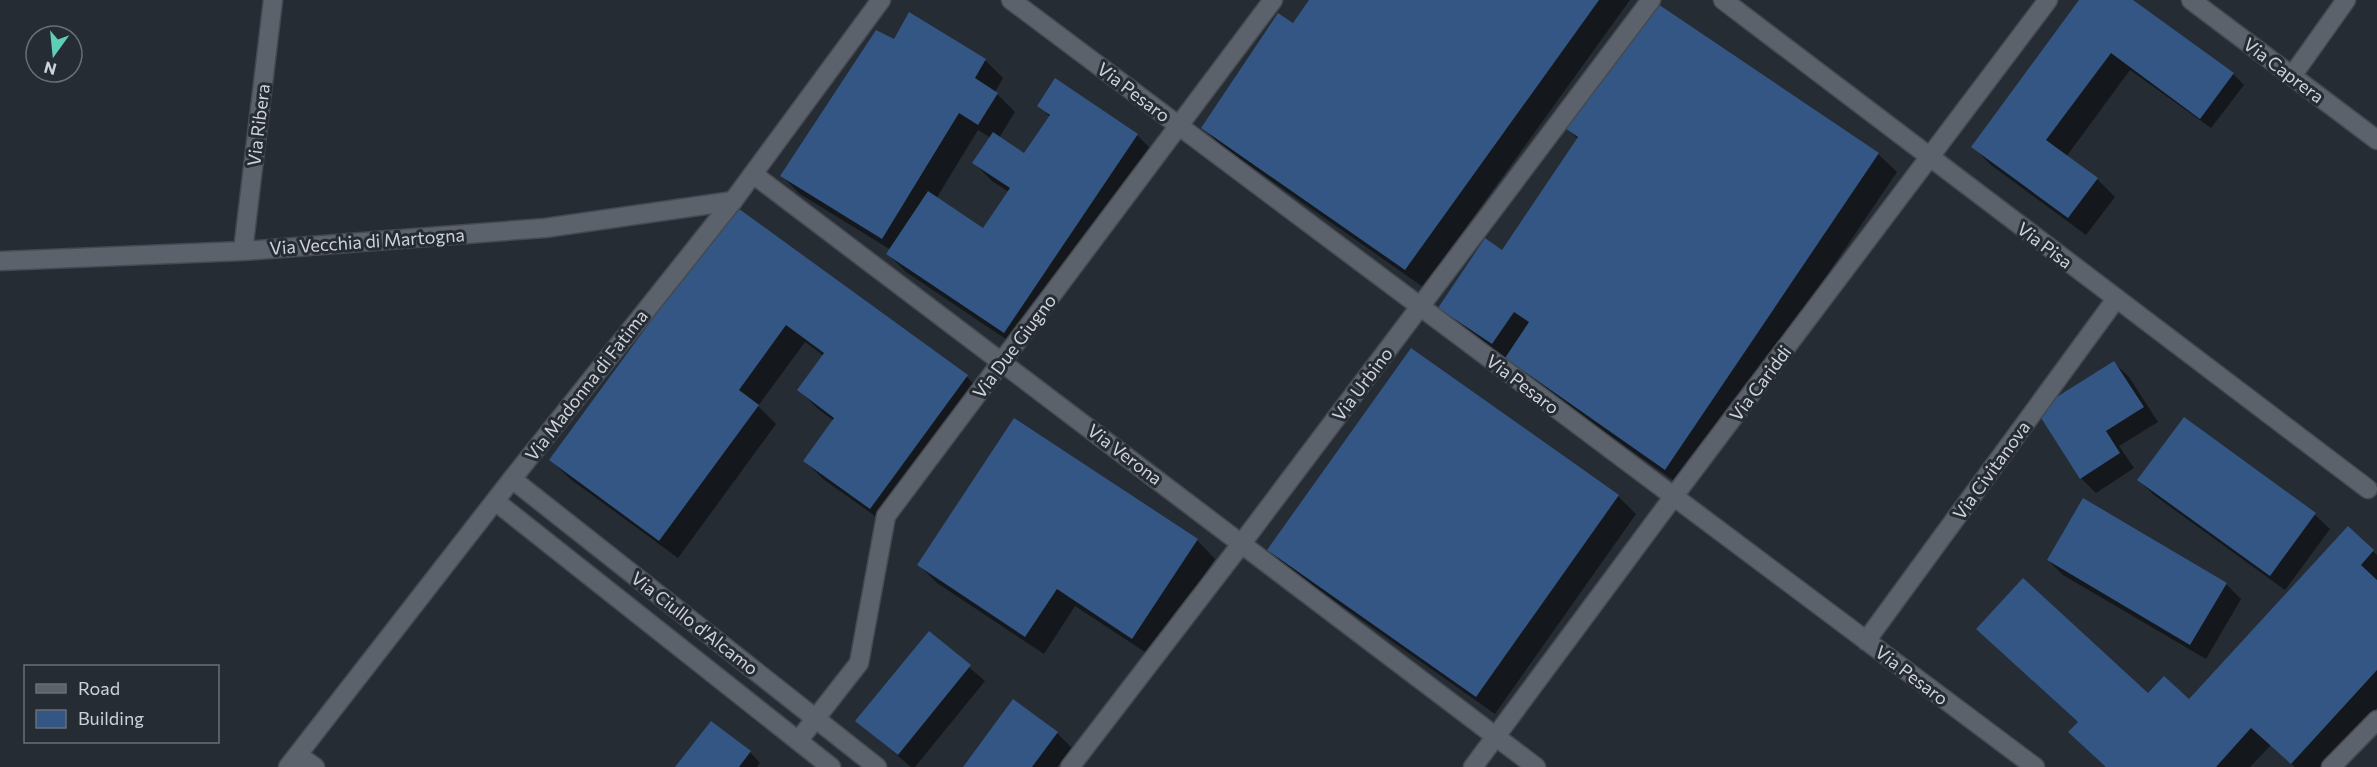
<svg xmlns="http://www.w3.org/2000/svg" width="2377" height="767" viewBox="0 0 2377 767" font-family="Commissioner,sans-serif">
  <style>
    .shadow { fill: #0007; fill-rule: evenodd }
    .building { fill: #335684 }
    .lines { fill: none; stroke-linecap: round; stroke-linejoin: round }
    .street-casing { stroke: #454950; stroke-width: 21 }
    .secondary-casing { stroke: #454950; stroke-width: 21 }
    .street { stroke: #5c626b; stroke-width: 18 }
    .secondary { stroke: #5c626b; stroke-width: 18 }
    .labels { text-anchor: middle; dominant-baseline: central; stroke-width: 6; stroke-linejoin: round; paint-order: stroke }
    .street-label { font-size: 18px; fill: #cfd3d8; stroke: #262c34 }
  </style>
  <rect width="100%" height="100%" fill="#262c34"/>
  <path class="shadow" d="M1311 0H1630L1423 287 1222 146 1203 128 1293 25Z
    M2081 0H2131L2233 74 2244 85 2211 128 2130 70 2066 157 2097 179 2115 197 2086 235 1991 165 1973 147Z
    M1653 2 1878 154 1897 172 1683 487 1525 376 1509 360 1458 326 1440 308 1502 252 1578 139 1567 128Z
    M894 41 985 60 1003 78 995 92 1015 112 999 138 1025 155 1050 117 1039 105 1137 135 1155 153 1022 350 906 272 888 254 891 250 800 194 782 176ZM978 130 991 138 974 163 992 181 1009 192 983 230 936 199Z
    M735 208 967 377 985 395 889 526 823 479 805 461 834 421 817 408 799 390 824 356 805 342 758 406 776 424 678 558 569 478 551 460Z
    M2114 363 2129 377 2158 422 2119 446 2134 468 2096 493 2081 478Z
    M2184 419 2315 515 2330 529 2285 590 2154 495 2139 480Z
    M1618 496 1636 514 1495 714 1288 568 1269 550Z
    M2348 528 2377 555V708L2323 767H2295L2271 745 2250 767H2107L2079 723 1996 647 2148 695 2189 701Z
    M1197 540 1215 559 1151 656 1075 606 1044 654 937 583 919 565Z
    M2048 560 2226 584 2241 599 2206 659 2063 575Z
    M929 633 985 681 915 767H911L857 721Z
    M711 723 750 752 760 763 757 767H677Z
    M1057 733 1072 748 1057 767H964Z"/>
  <path class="building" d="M1309 0H1599L1405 270 1201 128 1278 13 1293 23Z
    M1652 0 1879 153 1665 470 1505 358 1529 322 1514 312 1492 344 1438 308 1485 238 1502 250 1578 137 1565 128Z
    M2079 0H2133L2234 73 2200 119 2111 53 2046 140 2098 178 2068 218 1971 147Z
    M909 12 986 59 975 78 998 93 978 125 959 113 882 239 780 176 876 30 894 39Z
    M1055 78 1138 134 1004 333 886 254 928 191 983 228 1010 188 972 163 993 132 1024 153 1050 115 1037 106Z
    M735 206 968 375 870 509 803 461 834 418 797 390 824 353 786 325 739 390 759 405 659 541 549 460Z
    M1411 348 1619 495 1476 697 1267 550Z
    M2114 361 2144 407 2106 431 2120 453 2080 479 2036 410Z
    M2184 417 2316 513 2270 576 2137 480Z
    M1014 418 1198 539 1132 639 1057 589 1025 637 917 565Z
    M2083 498 2227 583 2190 645 2047 560Z
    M2348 526 2374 550 2361 565 2377 580V670L2291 764 2251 728 2216 767H2106L2068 732 2078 722 1976 629 2023 578 2148 693 2164 676 2189 699Z
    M929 631 971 665 898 755 855 721Z
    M1013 699 1058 732 1032 767H963Z
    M711 721 751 751 739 767H675Z"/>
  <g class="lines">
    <defs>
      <path id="street" d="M1011 0 2035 767
        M1723 0 2368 489
        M2191 0 2377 140
        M2292 76 2346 0
        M753 174 1536 767
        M243 251 273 0
        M0 261 243 251 545 228 733 201
        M512 479 877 767
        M495 501 831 767
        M1866 641 2116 299
        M798 741 859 663 886 516 1273 0
        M298 755 315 767
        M1070 767 1242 543 1651 0
        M1473 767 1674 496 2048 0
        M2331 767 2377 720"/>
      <path id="secondary" d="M288 767 512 479 733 201 881 0"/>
    </defs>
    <use href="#street" class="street-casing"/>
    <use href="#secondary" class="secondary-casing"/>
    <use href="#street" class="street"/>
    <use href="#secondary" class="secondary"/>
  </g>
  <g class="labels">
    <g class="street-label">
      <text transform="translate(2284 70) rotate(37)">Via Caprera</text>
      <text transform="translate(1134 92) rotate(37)">Via Pesaro</text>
      <text transform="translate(258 125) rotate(-83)">Via Ribera</text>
      <text transform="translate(367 241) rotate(-4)">Via Vecchia di Martogna</text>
      <text transform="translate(2045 245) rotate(37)">Via Pisa</text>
      <text transform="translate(1014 346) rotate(-53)">Via Due Giugno</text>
      <text transform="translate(1760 383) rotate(-53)">Via Cariddi</text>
      <text transform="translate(1362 384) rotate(-53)">Via Urbino</text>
      <text transform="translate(1523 384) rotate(37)">Via Pesaro</text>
      <text transform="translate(586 385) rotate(-52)">Via Madonna di Fatima</text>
      <text transform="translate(1125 454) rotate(37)">Via Verona</text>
      <text transform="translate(1991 470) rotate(-54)">Via Civitanova</text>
      <text transform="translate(695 623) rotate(38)">Via Ciullo d'Alcamo</text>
      <text transform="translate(1912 675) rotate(37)">Via Pesaro</text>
    </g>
  </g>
  <rect x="24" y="665" width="195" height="78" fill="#262c34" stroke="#6a6f76" stroke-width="1.5"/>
  <rect x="36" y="684" width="30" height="9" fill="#5c626b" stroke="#6a6f76" stroke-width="1.5"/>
  <text x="78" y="695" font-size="18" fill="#cfd3d8">Road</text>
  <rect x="36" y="710" width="30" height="18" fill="#335684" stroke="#6a6f76" stroke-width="1.5"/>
  <text x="78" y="725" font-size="18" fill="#cfd3d8">Building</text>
  <g transform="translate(54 54) rotate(195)"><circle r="28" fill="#262c34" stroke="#6a6f76" stroke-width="1.5"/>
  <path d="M0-4.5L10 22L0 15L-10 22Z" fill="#5eceb8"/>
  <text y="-9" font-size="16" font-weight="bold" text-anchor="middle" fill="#cfd3d8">N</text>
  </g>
</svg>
